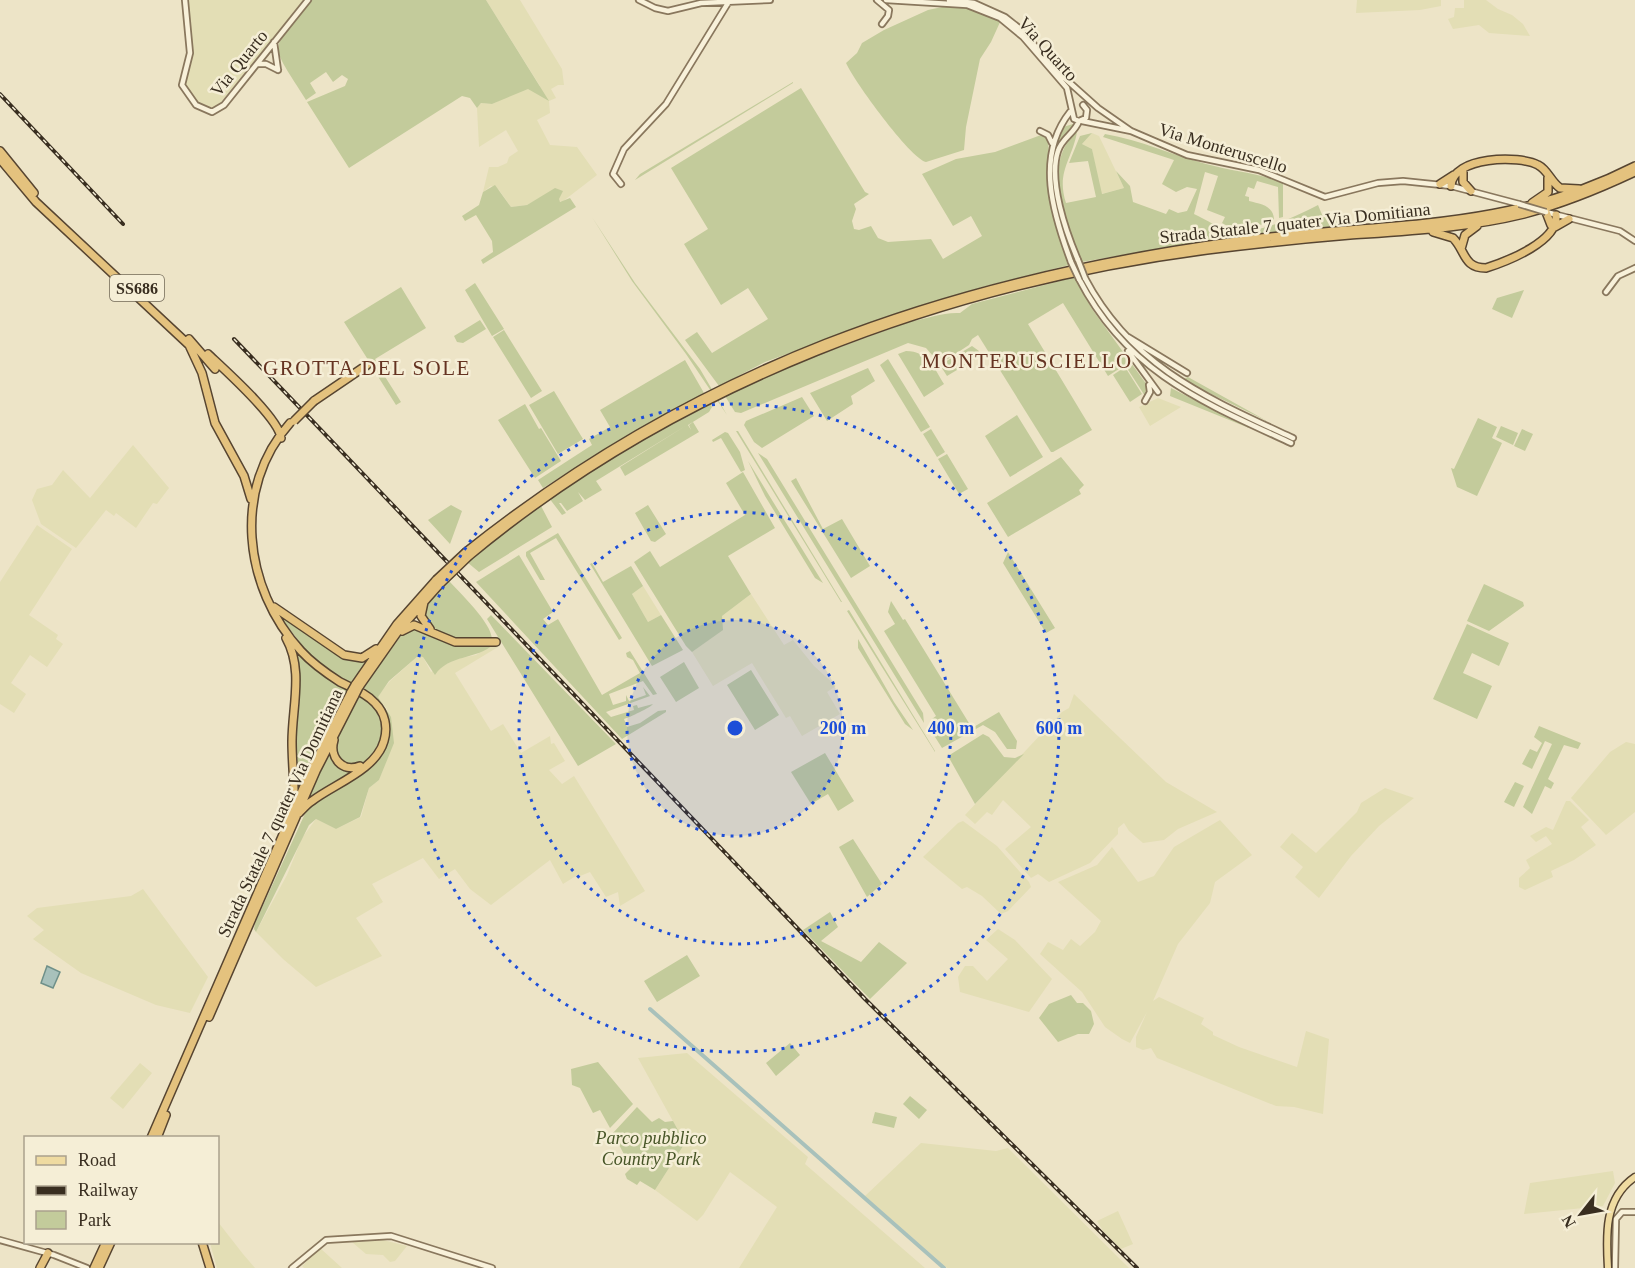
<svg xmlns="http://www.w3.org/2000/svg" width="1635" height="1268" viewBox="0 0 1635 1268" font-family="'Times New Roman',serif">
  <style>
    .farmland { fill: #e3deb5 }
    .green { fill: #c3cb9b }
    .water { fill: #a8c1bb; stroke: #6f9089; stroke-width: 1.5 }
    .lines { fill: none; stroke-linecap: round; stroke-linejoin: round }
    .canal { stroke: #a8c1bb; stroke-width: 4 }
    .tertiary-casing { stroke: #89775d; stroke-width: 8 }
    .primary-casing { stroke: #574531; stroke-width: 9 }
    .trunk-casing { stroke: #574531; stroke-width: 10 }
    .tertiary { stroke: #f8f1da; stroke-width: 4.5 }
    .primary { stroke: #efdba1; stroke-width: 6 }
    .trunk { stroke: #e4c27e; stroke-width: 7 }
    .rail-casing { stroke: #392e20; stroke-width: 4 }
    .rail { stroke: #f5eed6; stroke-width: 1.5; stroke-dasharray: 4.5; stroke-linecap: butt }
    .tertiary-bridge-casing { stroke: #89775d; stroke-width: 8; stroke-linecap: butt }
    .trunk-bridge-casing { stroke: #574531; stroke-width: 10; stroke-linecap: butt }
    .tertiary-bridge { stroke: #f8f1da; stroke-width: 4.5 }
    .trunk-bridge { stroke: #e4c27e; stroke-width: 7 }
    .ring { fill: none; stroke: #1d4ed8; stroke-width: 3; stroke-dasharray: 3 6 }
    .labels { text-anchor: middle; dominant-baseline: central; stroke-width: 5; stroke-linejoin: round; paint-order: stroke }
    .shield { fill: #f5eed6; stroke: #716857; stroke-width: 1.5 }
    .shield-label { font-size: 16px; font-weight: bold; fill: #392e20 }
    .street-label { font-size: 18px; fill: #392e20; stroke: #f5eed6 }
    .park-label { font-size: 18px; font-style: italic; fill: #475527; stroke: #f5eed6 }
    .quarter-label { font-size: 21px; letter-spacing: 1.5px; fill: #653321; stroke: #f5eed6 }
    .centre { fill: #1d4ed8; stroke: #f5eed6; stroke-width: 3 }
    .ring-label { font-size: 18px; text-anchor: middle; font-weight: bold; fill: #1d4ed8; stroke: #f5eed6; stroke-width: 5; stroke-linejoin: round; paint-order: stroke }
  </style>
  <rect width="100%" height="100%" fill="#ede4c7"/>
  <path class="farmland" d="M187 0H304L218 106 212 108 200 105 183 84 193 55Z
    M486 0H520L562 69 564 85H558L551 89 556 98 549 101 550 113 537 120 550 145 577 147 597 175 562 202 559 201V197L549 193 527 205 511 207 499 190 491 186 483 192 489 167H498L507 163 509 157 518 151 506 130 479 147 477 108 481 103 492 104 519 91 540 86Z
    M1357 0H1441V6L1420 10 1356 13Z
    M1464 0H1486L1498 9 1512 15 1523 24 1530 36 1489 33 1479 25 1453 29 1448 19 1454 17 1455 8H1464Z
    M1092 133 1099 136 1124 188 1101 194 1092 149 1082 144Z
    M1158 398 1181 407 1150 426 1139 407Z
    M133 445 169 488 157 504 153 503 136 528 116 513 114 516 106 510 76 548 41 524 32 500 37 489 52 485 63 470 90 498Z
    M37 525 72 549 29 615 58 635 56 639 63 644 47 667 30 655 11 683 26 694 14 713 0 704V582Z
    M643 586 661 615 648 622 632 594Z
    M751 594 784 645 793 640 814 666 836 686 827 692 840 714 802 736 790 716 786 718 752 663 713 686 692 652 722 630V616Z
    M494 644 498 647 455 673 491 731 503 724 521 753 550 736 551 744 554 743 565 761 549 770 562 784 574 776 645 891 620 906 618 892 606 897 590 872 580 876 579 874 563 884 550 860 491 905 470 889 455 869 439 879 423 858 372 884 383 902 356 918 382 956 316 987 283 959 256 932 287 875 302 838 316 819 336 829 361 817 369 788 379 780 393 743 387 709 377 697 390 681 418 656 423 657 431 672 456 659 476 655Z
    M1074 694 1166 782 1217 812 1178 829 1164 840 1143 843 1129 831 1124 823 1118 828V834L1090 863 1049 882 1038 874 1031 878 1005 849 1031 827 1003 800 992 815 987 812 975 824 965 815 1062 712 1069 708Z
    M1626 742 1635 744V812L1606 835 1571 798 1610 752Z
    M1385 788 1414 798 1379 826 1351 856 1319 898 1295 877 1303 867 1280 847 1292 833 1316 853 1357 812 1361 803Z
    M1566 801H1570L1589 820 1581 827 1596 845 1574 860 1551 871 1553 877 1525 890 1519 887V878L1530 868 1526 860 1552 844 1546 836 1536 842 1530 836 1546 827 1553 830Z
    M1220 820 1252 855 1215 882 1210 903 1178 944 1153 1001 1159 997 1204 1018 1201 1024 1213 1032V1035L1239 1047 1297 1067 1306 1031 1329 1039 1323 1114 1294 1107 1276 1106 1157 1058 1151 1048 1143 1050 1136 1047V1037L1147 1012 1130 1043 1122 1039 1105 1027 1082 992 1040 954 1048 942 1063 950 1071 939 1080 946 1095 932 1101 921 1058 882 1097 865 1112 847 1138 882 1154 876 1174 847Z
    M963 821 997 846 1029 882 1031 887 1008 911 1001 914 982 896 967 887 962 889 923 857 958 823Z
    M143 889 208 977 190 1013 156 1005 81 973 33 939 44 930 27 916 37 908 131 896Z
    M998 929 1015 940 1052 979 1029 1012 960 992 958 977 965 966H973L987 981 1008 959 986 940Z
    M687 1053 808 1157 805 1164 925 1268H739L777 1207 730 1172 703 1215 697 1221 655 1190 685 1143 638 1058Z
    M140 1063 152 1073 123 1109 110 1098Z
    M921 1143 996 1151 1008 1148 1129 1268H947L865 1196Z
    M1613 1171 1615 1183 1603 1206 1524 1214 1530 1183Z
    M1118 1211 1133 1244 1121 1249 1103 1231 1097 1221Z
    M218 1222 243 1254 255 1268H217L210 1243 218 1242Z
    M383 1240 407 1246 395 1261 390 1262 383 1255 366 1254 352 1242Z
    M320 1248 342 1268H304L302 1266Z"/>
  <path class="green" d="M311 0H486L549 101 528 89 492 104 481 103 477 108 470 98 462 96 349 168 307 102 345 86 348 79 342 75 333 82 326 72 310 83 316 93 306 100C270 42 267 53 311 0Z
    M947 6 978 10 1001 20 991 42 980 59 966 127 964 150 926 162C910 158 854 81 846 63L857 53 862 43 884 30 928 10Z
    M793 82V83L635 180 640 174Z
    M801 88 865 192 869 194 854 204 856 209 852 221 854 229 859 230 871 226 878 238 888 242 931 239 943 259 982 236 971 216 953 226 922 174 956 159 995 152 1041 135 1046 137C1051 146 1047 159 1047 169 1048 202 1057 234 1069 265L986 286 910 309 765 362 719 386 685 340 697 332 712 353 768 319 748 288 721 305 684 244 708 229 671 168Z
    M1073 124 1075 127 1056 149 1054 167 1065 230 1074 262C1056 222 1041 168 1063 127Z
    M1077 132C1072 160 1056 172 1066 203L1096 197 1088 161 1069 163 1080 136 1092 133 1082 144 1092 149 1102 194 1124 188 1116 171 1130 186 1133 202 1166 214 1169 209 1178 213 1187 211 1197 189 1187 187 1176 192 1162 184 1174 160 1103 137 1105 134C1141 140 1172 155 1206 164 1232 171 1256 173 1283 182V217L1279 218 1278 187 1257 181 1254 189 1248 187 1245 196 1249 197V201C1260 204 1273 205 1274 219L1271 223 1239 228H1231L1222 223 1225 217 1207 210 1218 176 1205 172 1194 214C1206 219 1220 230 1233 231 1260 234 1294 217 1318 205L1323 217 1337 219 1338 227 1231 236 1082 262C1067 225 1040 162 1077 132Z
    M495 185 511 207 527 205 555 188 563 191 559 199 560 202 570 198 576 207 483 264 481 260 493 252 492 241 476 215 465 221 462 216 479 205 483 192Z
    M592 217 635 283 700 369 727 415 686 354 632 281Z
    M1075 277 1092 309 1147 385 1145 396 1125 365 1108 376 1063 303 1028 324 1092 430 1053 452H1051L978 335 972 339 969 345 940 364 926 348 908 343 741 413 735 412 725 396 784 368 911 321C927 319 943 312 960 313L972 304Z
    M475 283 504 329 492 336 465 290Z
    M401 287 426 328 375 359 377 363 372 366 344 322Z
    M1524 290 1512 318 1492 309 1497 298Z
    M480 320 486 329 463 343 457 342 454 336Z
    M504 330 542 391 531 398 493 337Z
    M972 346 979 351 980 356 947 376 940 365Z
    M906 351C928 351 934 368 944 384L924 397 898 354Z
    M888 359 930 427 921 432 880 365Z
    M685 360 704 393 633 432 543 488 538 480 592 445 589 439 610 427 600 410Z
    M377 364 401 402 396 405 372 367Z
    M1125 367 1142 394 1130 402 1113 375Z
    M868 368 875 381 851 396 853 404 827 421 810 393Z
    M1188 377 1267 421 1182 380Z
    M1171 388 1249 428 1170 396Z
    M554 391 583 439 558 454 529 405Z
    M802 397 814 416 762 448 754 442 744 425 746 421Z
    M710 403 712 407 709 412 688 425 691 430 689 425 693 422 699 432 625 476 620 467 687 425 596 481 602 490 585 500 578 492 583 501 567 511 561 503H559L566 513 562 515 549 498 628 447Z
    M525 404 539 429 541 428 561 461 535 478 498 420Z
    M1017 415 1043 457 1010 477 985 436Z
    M1478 418 1497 427 1492 438 1502 443 1477 496 1457 487 1451 468 1454 469Z
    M1501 426 1518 433 1513 445 1496 437Z
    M931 429 945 452 937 457 923 434Z
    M1522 429 1533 434 1525 451 1514 446Z
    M736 431H738L842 602H841Z
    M725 432 728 433 740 452 745 470 741 472 721 438 713 442 712 440Z
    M758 453 767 459 923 713 924 723Z
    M947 454 968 489 959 494 938 459Z
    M1061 457 1084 485 1079 490 1081 494 1008 537 987 503Z
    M748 461 823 583 815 578 765 496Z
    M743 472 775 528 728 556 751 594 722 616 723 630 692 652 686 646 634 562 650 551 660 567 745 515 726 483Z
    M796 478 823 529 842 519 870 566 851 578 791 481Z
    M540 504 552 527 479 572 467 562Z
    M451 505 462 511 450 544 428 520Z
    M648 505 666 534 655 542 651 541 635 513Z
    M558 533 622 638 619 640 556 538 530 553 545 580H540L526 556V552Z
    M1008 552 1055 628 1046 633 1003 563Z
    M519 555 553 612 543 619 548 625 558 619 602 695 640 673 633 660 627 657 626 653 630 651 657 694 653 695 643 681 609 694 613 705 626 701V695L629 701 646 695 643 687 650 696 606 712 611 717 634 710 633 706 637 705 638 708 653 704C650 708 630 717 624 719L627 727 640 723 658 711 666 710V712L622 739 476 582Z
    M592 563 603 582 631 566 643 586 632 594 648 622 661 615 683 650 652 666 590 564Z
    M448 580C460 593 491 622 492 639 466 640 439 642 423 618L425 606Z
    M1484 584 1523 602 1524 606 1489 631 1467 621Z
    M891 601 903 620 905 619 972 728 999 712 1017 741 1016 749H1007L995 732 983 725 942 748 930 729 932 719 936 716 884 631 895 624 888 612Z
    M849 610 935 751V752L847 611Z
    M491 615 616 744 578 766 487 619Z
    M280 616 345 658 355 660 369 657 352 685 310 656Z
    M1467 624 1509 643 1499 666 1472 653 1463 673 1492 686 1477 719 1433 699Z
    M415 629 454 645 494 644C477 660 449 654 435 675L423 657 418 656 389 681 378 697 391 717 394 743 379 780 369 788 360 817 336 829 316 819 309 825 256 932 254 929 255 923 308 807 378 759 387 744 389 726 368 691 363 688 403 633Z
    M858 639 894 702 913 730 905 724 858 648Z
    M293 647 349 689 296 798Z
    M684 662 699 688 676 702 660 677Z
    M751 670 779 715 755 730 727 685Z
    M358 694C401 719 380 778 340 762L334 746Z
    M1539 726 1581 743 1578 749 1564 745 1548 779 1554 783 1551 789 1545 786 1532 814 1523 807 1552 744 1545 741 1532 769 1522 764 1530 749 1537 752 1542 743 1534 737Z
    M983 734 989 737 1004 757 1015 758 1024 754 975 804 948 756Z
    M329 750 343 768 350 773 306 802Z
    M825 753 854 801 838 811 828 794 811 804 791 772Z
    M1515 782 1524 786 1514 807 1504 802Z
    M853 839 882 884 867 897 839 847Z
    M830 912 838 927 821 941 861 962 879 942 907 963 870 999 803 930Z
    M687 955 700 976 657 1002 644 981Z
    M1071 995 1077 1003H1083L1091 1011 1094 1024 1089 1034H1078L1058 1042 1039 1018 1049 1004Z
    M790 1043 800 1055 776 1076 766 1063Z
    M598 1062 633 1104 610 1128 600 1110 593 1113 580 1088 572 1085 571 1069Z
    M910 1096 927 1110 919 1119 903 1104Z
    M637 1107 652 1122 659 1118 665 1122 673 1121 685 1143 655 1190 640 1181 637 1185 627 1179 625 1174 631 1168 613 1133Z
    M875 1112 897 1117 894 1128 872 1123Z"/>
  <path class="water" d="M47 966 60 972 53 988 41 983Z"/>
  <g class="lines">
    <path class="canal" d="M650 1009 944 1268"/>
    <defs>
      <path id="tertiary" d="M185 0 190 53 182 85 196 105 212 112 224 105 308 0
        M639 0 655 8 668 11 701 3 770 0
        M877 0 889 10 888 16 882 24
        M886 0 967 5 1000 18 1023 37 1067 88 1074 119 1079 121 1086 118 1087 110 1083 105
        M949 0 974 3 1005 17 1019 28 1060 74 1098 108 1131 131 1187 155 1259 170 1325 197 1378 183 1403 181 1451 186 1519 204
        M274 42 278 70
        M257 64H266L278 70
        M1070 112C1035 156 1053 214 1071 262
        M1082 121 1131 131
        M1040 131 1048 135 1052 143
        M621 184 613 174 624 149 666 104 728 3
        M1546 212 1620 231 1635 241
        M1078 260C1066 232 1048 181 1058 151 1062 138 1075 133 1079 121
        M1085 278C1132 367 1207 398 1293 438
        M1079 279C1127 372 1202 402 1291 443
        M1606 292 1618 276 1635 268
        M1128 337 1187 373
        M1128 351 1158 392
        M1145 401 1150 392 1149 385
        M0 1240 54 1255 87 1268
        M292 1268 326 1240 391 1236 492 1268
        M1615 1268 1616 1219 1622 1212H1635"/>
      <path id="primary" d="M1608 1268C1606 1235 1604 1198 1635 1177"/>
      <path id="trunk" d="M0 151 34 193
        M0 159 36 202 189 345 202 373 215 423 244 476 251 499
        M1463 170V182L1471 191
        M1440 184 1454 175
        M1451 186C1452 156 1520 155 1538 165 1548 170 1551 182 1560 188L1579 189
        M1532 203 1548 192V178
        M1546 212 1551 225
        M1555 227 1569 219
        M1433 232 1453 238C1466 251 1463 268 1486 268 1508 261 1559 241 1556 215
        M1461 249 1465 235 1477 226
        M189 339 215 369
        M208 354C225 370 279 418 281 438
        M314 401 367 365
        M290 423C232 488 243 588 301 651 312 663 326 673 340 682 352 688 366 693 375 703 385 713 388 727 384 741 376 770 334 784 312 801 307 804 303 809 299 813
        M466 552C695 369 942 282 1230 242 1374 221 1500 235 1635 166
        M469 556C676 384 941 285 1207 250 1254 244 1302 239 1350 235 1408 231 1467 228 1524 214 1562 204 1599 189 1635 172
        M424 602 421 616 430 629
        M274 607 344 655 362 658 376 649
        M402 631 414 625 455 642H496
        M286 638C304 670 292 707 292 742 292 764 295 786 294 807
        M355 685 397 624 436 580
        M359 687 399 630 440 584
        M334 740C329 757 342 773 360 766
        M209 1017 316 771 355 695
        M151 1138 311 770 351 692
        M157 1138 166 1115
        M202 1242 210 1268
        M40 1268 48 1253
        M94 1268 106 1242
        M99 1268 111 1242"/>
    </defs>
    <use href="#tertiary" class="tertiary-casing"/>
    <use href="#primary" class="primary-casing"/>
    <use href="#trunk" class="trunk-casing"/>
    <use href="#tertiary" class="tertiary"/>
    <use href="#primary" class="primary"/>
    <use href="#trunk" class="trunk"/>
    <defs>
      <path id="rail" d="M0 94 123 224
        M234 339 865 999 1137 1268"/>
    </defs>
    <use href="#rail" class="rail-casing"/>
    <use href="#rail" class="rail"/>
    <defs>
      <path id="tertiary-bridge" d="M1519 204 1546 212
        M1078 260 1085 278
        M1071 262 1079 279"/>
      <path id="trunk-bridge" d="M294 421 314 401
        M436 580 466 552
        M440 584 469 556
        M351 692 355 685
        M355 695 359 687"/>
    </defs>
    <use href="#tertiary-bridge" class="tertiary-bridge-casing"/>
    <use href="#trunk-bridge" class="trunk-bridge-casing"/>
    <use href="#tertiary-bridge" class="tertiary-bridge"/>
    <use href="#trunk-bridge" class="trunk-bridge"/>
  </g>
  <circle cx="735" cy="728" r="108" fill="#1d4ed8" fill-opacity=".12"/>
  <g class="ring">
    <circle cx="735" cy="728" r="108"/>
    <circle cx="735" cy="728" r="216"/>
    <circle cx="735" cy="728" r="324"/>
  </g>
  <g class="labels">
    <rect class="shield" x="110" y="275" width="54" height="26" rx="4.5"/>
    <g class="shield-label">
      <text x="137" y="288">SS686</text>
    </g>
    <g class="street-label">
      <text transform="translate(1048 49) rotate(48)">Via Quarto</text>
      <text transform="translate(239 63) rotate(-51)">Via Quarto</text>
      <text transform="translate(1223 148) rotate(17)">Via Monteruscello</text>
      <text transform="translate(1295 223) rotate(-6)">Strada Statale 7 quater Via Domitiana</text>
      <text transform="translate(280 813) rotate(-65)">Strada Statale 7 quater Via Domitiana</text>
    </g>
    <g class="park-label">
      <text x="651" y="1138">Parco pubblico<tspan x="651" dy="21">Country Park</tspan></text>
    </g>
    <g class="quarter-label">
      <text x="1027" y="361">MONTERUSCIELLO</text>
      <text x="367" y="368">GROTTA DEL SOLE</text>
    </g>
  </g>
  <circle cx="735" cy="728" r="9" class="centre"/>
  <g class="ring-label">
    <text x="843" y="734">200 m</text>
    <text x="951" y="734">400 m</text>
    <text x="1059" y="734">600 m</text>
  </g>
  <rect x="24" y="1136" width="195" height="108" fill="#f5eed6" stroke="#aaa18d" stroke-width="1.5"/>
  <rect x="36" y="1156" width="30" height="9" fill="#efdba1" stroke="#aaa18d" stroke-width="1.5"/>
  <text x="78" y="1166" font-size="18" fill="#392e20">Road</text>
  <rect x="36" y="1186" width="30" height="9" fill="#392e20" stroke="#aaa18d" stroke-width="1.5"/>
  <text x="78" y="1196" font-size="18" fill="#392e20">Railway</text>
  <rect x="36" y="1211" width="30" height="18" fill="#c3cb9b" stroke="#aaa18d" stroke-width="1.5"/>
  <text x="78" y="1226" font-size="18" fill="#392e20">Park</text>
  <g transform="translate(1581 1214) rotate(239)" stroke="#f5eed6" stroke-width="4.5" paint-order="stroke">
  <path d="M0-4.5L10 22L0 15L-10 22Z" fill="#392e20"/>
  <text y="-9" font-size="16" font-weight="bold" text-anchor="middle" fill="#392e20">N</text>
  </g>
</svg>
